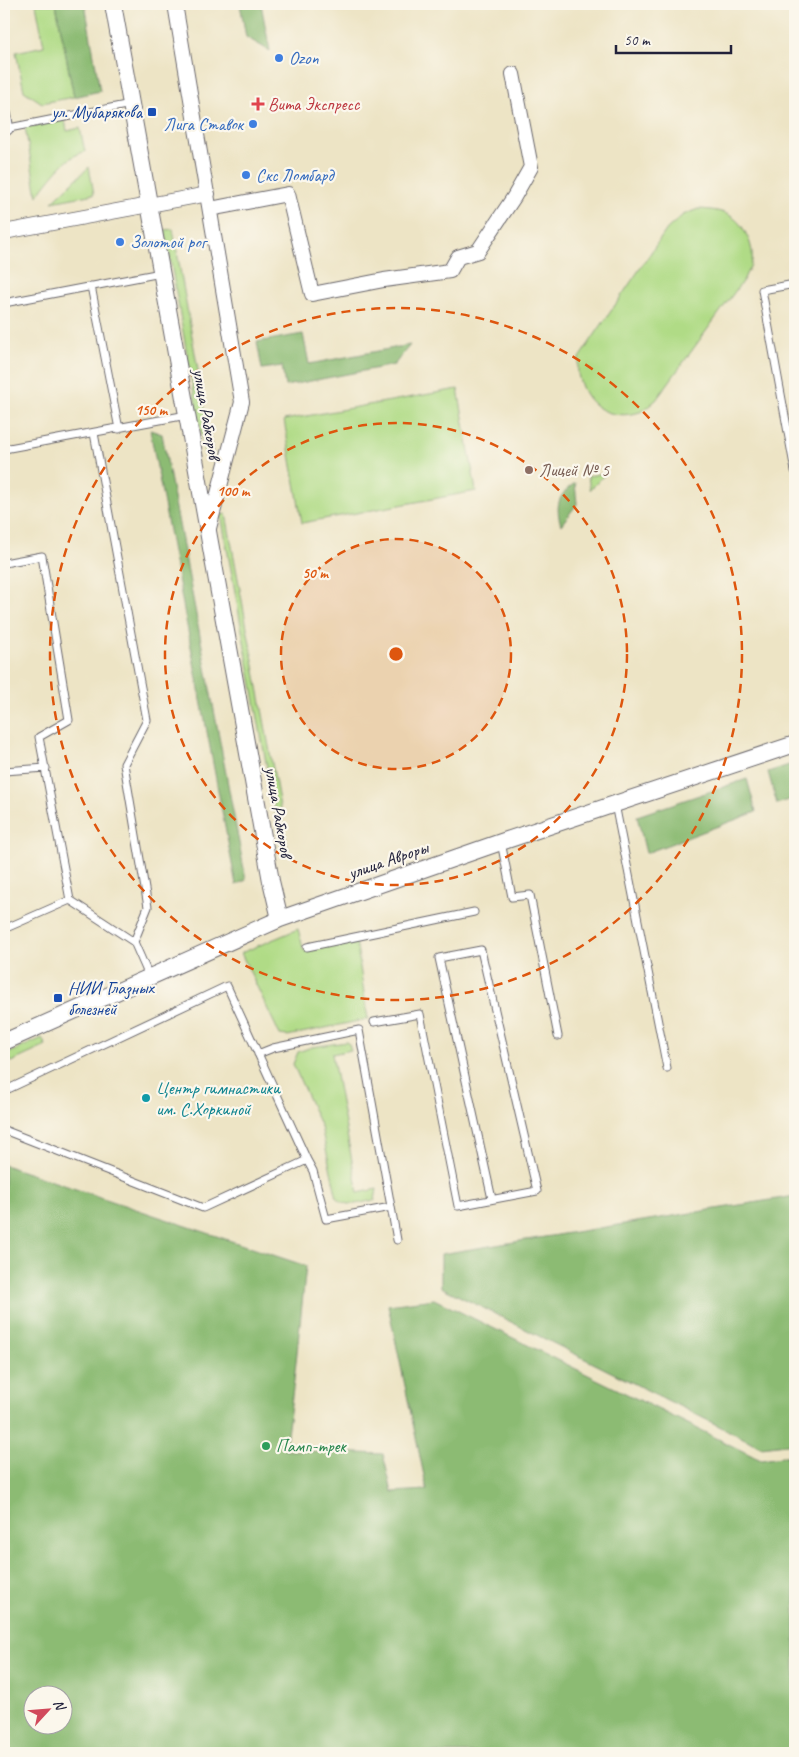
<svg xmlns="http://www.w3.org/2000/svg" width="799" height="1757" viewBox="0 0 799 1757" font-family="Caveat,sans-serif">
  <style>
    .green { fill: #b0db86; stroke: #697e60 }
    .forest { fill: #8cbb73; stroke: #576e57; fill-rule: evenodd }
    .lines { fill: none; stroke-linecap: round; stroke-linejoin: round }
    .service-casing { stroke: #69666b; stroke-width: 9 }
    .minor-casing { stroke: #69666b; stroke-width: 16 }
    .tertiary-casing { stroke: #69666b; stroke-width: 18 }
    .service { stroke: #fff; stroke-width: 7 }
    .minor { stroke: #fff; stroke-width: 14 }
    .tertiary { stroke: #fff; stroke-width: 16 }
    .ring { fill: none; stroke: #de560e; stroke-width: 2.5; stroke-dasharray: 9 6 }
    .shop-dot { fill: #3f7fe0; stroke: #fbf7ec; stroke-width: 2 }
    .health-dot { fill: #e0444e; stroke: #fbf7ec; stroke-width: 2 }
    .transit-dot { fill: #1a4fb4; stroke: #fbf7ec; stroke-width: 2 }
    .education-dot { fill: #8d6e63; stroke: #fbf7ec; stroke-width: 2 }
    .culture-dot { fill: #0f9aa8; stroke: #fbf7ec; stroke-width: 2 }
    .leisure-dot { fill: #2e9e5b; stroke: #fbf7ec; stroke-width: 2 }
    .labels { text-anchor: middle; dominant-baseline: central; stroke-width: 4.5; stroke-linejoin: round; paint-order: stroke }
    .shop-label { font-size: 18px; fill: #366cbe; stroke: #fbf7ec; text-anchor: start }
    .health-label { font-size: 18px; fill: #be3a42; stroke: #fbf7ec; text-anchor: start }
    .transit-label { font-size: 18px; fill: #164399; stroke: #fbf7ec; text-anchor: end }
    .street-label { font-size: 18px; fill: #22223b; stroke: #fbf7ec }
    .education-label { font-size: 18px; fill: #785e54; stroke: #fbf7ec; text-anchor: start }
    .culture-label { font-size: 18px; fill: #0d838f; stroke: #fbf7ec; text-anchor: start }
    .leisure-label { font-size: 18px; fill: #27864d; stroke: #fbf7ec; text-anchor: start }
    .centre { fill: #de560e; stroke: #fbf7ec; stroke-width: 2.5 }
    .ring-label { font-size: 15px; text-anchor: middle; font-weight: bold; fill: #de560e; stroke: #fbf7ec; stroke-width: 4.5; stroke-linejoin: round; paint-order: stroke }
  </style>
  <rect width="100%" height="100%" fill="#fbf7ec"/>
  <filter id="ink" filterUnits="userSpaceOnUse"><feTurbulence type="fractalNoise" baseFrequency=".02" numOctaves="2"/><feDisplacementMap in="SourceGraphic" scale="10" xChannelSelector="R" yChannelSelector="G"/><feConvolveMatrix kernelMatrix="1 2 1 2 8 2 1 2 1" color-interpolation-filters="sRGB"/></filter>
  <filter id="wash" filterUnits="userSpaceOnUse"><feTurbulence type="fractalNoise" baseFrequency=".0096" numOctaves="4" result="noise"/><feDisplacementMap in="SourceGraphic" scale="20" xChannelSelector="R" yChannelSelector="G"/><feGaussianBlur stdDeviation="1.12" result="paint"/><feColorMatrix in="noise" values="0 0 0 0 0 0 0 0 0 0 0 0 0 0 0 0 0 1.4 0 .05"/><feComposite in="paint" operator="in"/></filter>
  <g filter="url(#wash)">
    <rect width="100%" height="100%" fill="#ede4c5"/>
    <path class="green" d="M36 4H56L74 97 42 103 24 91 16 52 44 46Z
      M65 120 67 131 80 128 85 152C66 155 48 182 37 196L25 127Z
      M89 167 94 194 52 202Z
      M698 209C723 210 738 214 748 238 751 244 753 254 752 261 751 267 746 273 744 279L656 400C651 404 645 410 640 412 611 421 586 407 579 378 577 372 578 364 579 358L667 229 683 215Z
      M173 229 213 455 205 456 165 230Z
      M458 389 476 491 302 523 284 420Z
      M606 473 590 490 588 476Z
      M226 514 289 855 283 856 221 515Z
      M298 929 304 951 356 941 368 1019 287 1036 280 1035 241 953Z
      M42 1038 46 1046 11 1062 7 1054Z
      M346 1042 349 1044 351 1050 332 1054 358 1193 377 1189 375 1200C362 1202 347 1209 337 1198L321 1127 293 1064 298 1052 312 1047Z"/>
    <path class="forest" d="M56 4H85L100 91 74 97Z
      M240 4H261L270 51 246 37Z
      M303 334 309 364 410 345 394 365 285 386 282 366 262 369 257 342Z
      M150 430 162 434 246 880 236 885Z
      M575 483 577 504 561 525C555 505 558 495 575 483Z
      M795 763V798L777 804 768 772Z
      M747 779 756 812 646 853 637 816Z
      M4 1165 306 1266 294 1381 285 1450 383 1454 392 1492 427 1490 388 1305 434 1299 761 1460 795 1455V1753H4ZM32 1694H62V1724H32Z
      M795 1196V1443L761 1447 441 1287V1254Z"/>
  </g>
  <g filter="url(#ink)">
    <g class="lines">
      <defs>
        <path id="service" d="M4 129 131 104
          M795 284 762 290 795 471
          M91 286 119 429
          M4 303 161 273
          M94 433 147 720 124 764 148 907 134 942
          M4 449 187 415
          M4 563 42 556 69 720 39 737 70 900 134 942 149 976
          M4 771 46 768
          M615 804 667 1068
          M501 842 512 897 530 895 558 1036
          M4 929 70 900
          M307 947 474 912
          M374 1022 420 1014 458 1206 537 1191 481 950 439 958 492 1199
          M258 1054 273 1048 359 1030 397 1240
          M4 1091 227 986 307 1160 203 1208 4 1130
          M307 1160 313 1171 326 1219 391 1207"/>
        <path id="minor" d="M175 4 242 402 208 532
          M4 115 6 128
          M210 209 288 194 312 294 384 280 450 271 458 257 478 251 514 197 531 167 513 74
          M4 232 208 194"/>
        <path id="tertiary" d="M113 4 271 881 280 919
          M4 1042 280 919 501 842 795 744"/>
      </defs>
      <use href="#service" class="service-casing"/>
      <use href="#minor" class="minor-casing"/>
      <use href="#tertiary" class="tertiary-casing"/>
      <use href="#service" class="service"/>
      <use href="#minor" class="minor"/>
      <use href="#tertiary" class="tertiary"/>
    </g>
  </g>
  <circle cx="396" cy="654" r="115" fill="#de560e" fill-opacity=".12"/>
  <g class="ring">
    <circle cx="396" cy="654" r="115"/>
    <circle cx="396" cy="654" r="231"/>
    <circle cx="396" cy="654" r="346"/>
  </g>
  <g class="shop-dot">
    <circle cx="279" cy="58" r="5"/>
    <circle cx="253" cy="124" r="5"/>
    <circle cx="246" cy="175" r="5"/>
    <circle cx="120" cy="242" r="5"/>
  </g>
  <path class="health-dot" d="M255.5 96.5h5v5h5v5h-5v5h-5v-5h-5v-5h5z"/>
  <g class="transit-dot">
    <rect x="147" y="107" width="10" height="10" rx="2.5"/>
    <rect x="53" y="993" width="10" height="10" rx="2.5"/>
  </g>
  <circle class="education-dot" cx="529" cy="470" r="5"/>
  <circle class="culture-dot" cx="146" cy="1098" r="5"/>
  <circle class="leisure-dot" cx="266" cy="1446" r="5"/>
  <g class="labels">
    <g class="shop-label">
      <text x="289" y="58">Ozon</text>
      <text x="243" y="124" text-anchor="end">Лига Ставок</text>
      <text x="256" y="175">Скс Ломбард</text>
      <text x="130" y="242">Золотой рог</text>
    </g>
    <g class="health-label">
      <text x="268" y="104">Вита Экспресс</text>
    </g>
    <g class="transit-label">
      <text x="142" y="112">ул. Мубарякова</text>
      <text x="68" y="988" text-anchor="start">НИИ Глазных<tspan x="68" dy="21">болезней</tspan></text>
    </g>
    <g class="street-label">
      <text transform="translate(207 414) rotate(80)">улица Рабкоров</text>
      <text transform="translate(279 812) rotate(80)">улица Рабкоров</text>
      <text transform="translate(388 860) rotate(-19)">улица Авроры</text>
    </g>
    <g class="education-label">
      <text x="539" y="470">Лицей № 5</text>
    </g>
    <g class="culture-label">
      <text x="156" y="1088">Центр гимнастики<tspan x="156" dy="21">им. С.Хоркиной</tspan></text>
    </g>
    <g class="leisure-label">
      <text x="276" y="1446">Памп-трек</text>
    </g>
  </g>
  <circle cx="396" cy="654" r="8" class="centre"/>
  <g class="ring-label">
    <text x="151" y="415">150 m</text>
    <text x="233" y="496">100 m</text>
    <text x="315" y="578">50 m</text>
  </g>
  <rect width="799" height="1757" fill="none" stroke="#fbf7ec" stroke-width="20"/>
  <g transform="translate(48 1710) rotate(64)"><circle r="24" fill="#fbf7ec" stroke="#a4a2a5"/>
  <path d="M0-4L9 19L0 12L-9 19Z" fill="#d1495b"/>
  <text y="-8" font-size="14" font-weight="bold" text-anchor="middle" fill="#22223b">N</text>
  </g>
  <path d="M616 45v8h115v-8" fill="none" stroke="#22223b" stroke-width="2.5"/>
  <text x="624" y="45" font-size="15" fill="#22223b" stroke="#fbf7ec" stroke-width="4" paint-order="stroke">50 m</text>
</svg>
